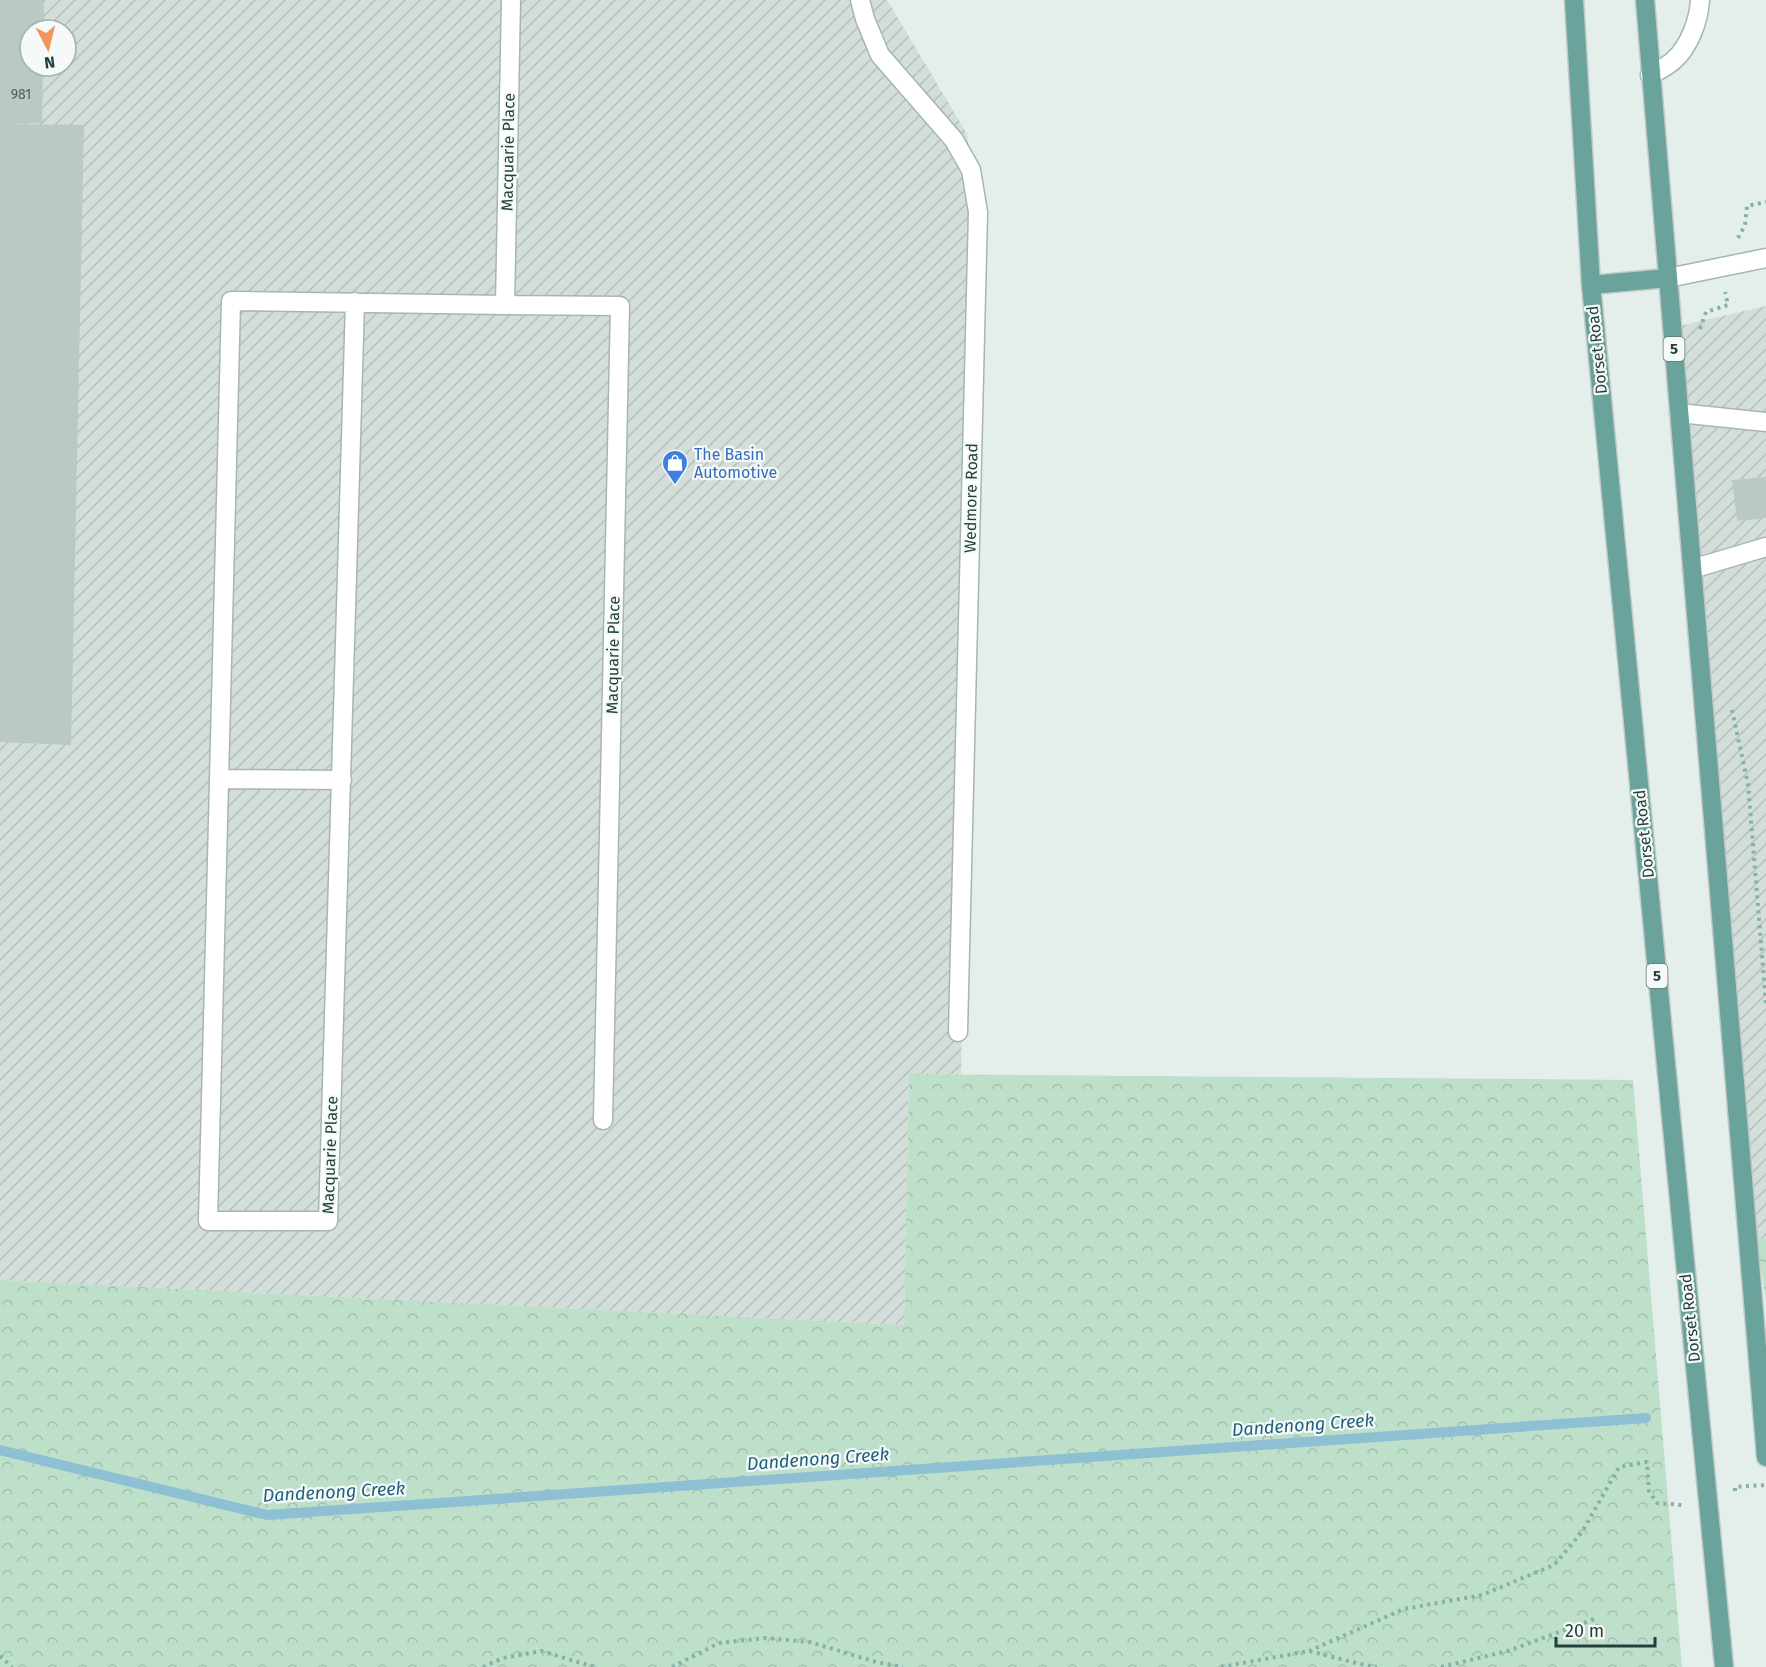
<svg xmlns="http://www.w3.org/2000/svg" width="1766" height="1667" viewBox="0 0 1766 1667" font-family="'Fira Sans',sans-serif">
  <style>
    .industrial { fill: url(#industrial-furrows); fill-rule: evenodd }
    .park { fill: url(#park-crowns) }
    .lines { fill: none; stroke-linecap: round; stroke-linejoin: round }
    .stream { stroke: #8dc0d2; stroke-width: 10 }
    .building { fill: #bac9c4 }
    .minor-casing { stroke: #a6b6b3; stroke-width: 21 }
    .major-casing { stroke: #c1cac8; stroke-width: 21 }
    .path { stroke: #85b1a9; stroke-width: 4; stroke-dasharray: 3 4.5; stroke-linecap: butt }
    .minor { stroke: #fff; stroke-width: 18 }
    .major { stroke: #69a39b; stroke-width: 18 }
    .labels { text-anchor: middle; dominant-baseline: central; stroke-width: 4.5; stroke-linejoin: round; paint-order: stroke }
    .number-label { font-size: 14px; fill: #49625e }
    .shield { fill: #f5faf8; stroke: #627874; stroke-width: 1.5 }
    .shield-label { font-size: 15px; font-weight: bold; fill: #23403c }
    .street-label { font-size: 16px; fill: #23403c; stroke: #f5faf8 }
    .shop-label { font-size: 16px; fill: #366cbe; stroke: #f5faf8; text-anchor: start }
    .water-label { font-size: 18px; font-style: italic; fill: #1d617d; stroke: #f5faf8 }
  </style>
  <defs>
    <pattern id="industrial-furrows" width="10" height="10" patternUnits="userSpaceOnUse" patternTransform="scale(1.5)"><rect width="10" height="10" fill="#d3deda"/><path d="M-1 1l2-2M0 10L10 0M9 11l2-2" fill="none" stroke="#b5c0bc"/></pattern>
    <pattern id="park-crowns" width="20" height="18" patternUnits="userSpaceOnUse" patternTransform="scale(1.5)"><rect width="20" height="18" fill="#bedfca"/><path d="M2 6a3 3 0 1 1 6 0M12 15a3 3 0 1 1 6 0" fill="none" stroke="#a3c0ae"/></pattern>
  </defs>
  <rect width="100%" height="100%" fill="#e4eeeb"/>
  <path class="industrial" d="M0 0H887L967 134 976 209 961 1074H909L904 1325 0 1280ZM30 30H66V66H30Z
    M1766 306V1238L1757 1240 1679 326Z"/>
  <path class="park" d="M909 1074 1633 1080 1682 1667H0V1280L904 1325Z
    M1766 1238V1301L1757 1240Z"/>
  <g class="lines">
    <path class="stream" d="M0 1450 267 1515 1646 1418"/>
  </g>
  <path class="building" d="M0 0H44V30H30V66H43L42 123 9 124 84 125 71 745 0 742Z
    M1766 477V518L1737 521 1732 480Z"/>
  <g class="lines">
    <defs>
      <path id="minor" d="M860 0 865 19 880 55 954 140 971 170 978 212 958 1032
        M1650 75C1658 71 1668 66 1674 60 1689 47 1699 20 1700 0
        M1668 278 1766 258
        M355 302 328 1221H208L231 301 505 305 511 0
        M505 305 620 306 603 1120
        M1679 413 1766 422
        M1692 569 1766 547
        M219 779 342 780"/>
      <path id="major" d="M1574 0 1591 285 1724 1667
        M1645 0 1766 1457
        M1591 285 1668 278"/>
    </defs>
    <use href="#minor" class="minor-casing"/>
    <use href="#major" class="major-casing"/>
    <path class="path" d="M1738 238 1745 225 1747 206 1766 202
      M1700 329 1706 312 1728 305 1725 292
      M1732 710 1748 784 1766 1004
      M1735 1491V1487L1766 1485
      M1309 1651 1404 1609 1482 1595 1554 1565 1582 1532 1619 1467 1647 1462 1649 1491 1657 1503 1682 1505
      M0 1656 12 1667
      M483 1667 503 1658 541 1651 595 1667
      M672 1667 719 1643 765 1638 810 1642 876 1662 903 1667
      M1221 1667 1309 1651 1360 1664 1377 1667
      M1441 1667 1508 1651 1597 1618"/>
    <use href="#minor" class="minor"/>
    <use href="#major" class="major"/>
  </g>
  <defs>
    <symbol id="shop-pin" viewBox="-11 -11 22 30"><path d="M0 17L-7.5 6A9.5 9.5 0 1 1 7.5 6Z" fill="#3f7fe0" stroke="#f5faf8"/><path d="M-5-2.5h2.3a2.7 3.5 0 0 1 5.4 0H5L5.5 6h-11ZM-1.5-2.5h3a1.5 2.3 0 0 0-3 0Z" fill="#fff"/></symbol>
  </defs>
  <g fill-rule="evenodd">
    <use href="#shop-pin" x="660" y="448" width="30" height="40"/>
  </g>
  <g class="labels">
    <g class="number-label">
      <text x="21" y="94">981</text>
    </g>
    <g class="shield">
      <rect x="1663.5" y="337" width="21" height="24" rx="4.5"/>
      <rect x="1646.5" y="964" width="21" height="24" rx="4.5"/>
    </g>
    <g class="shield-label">
      <text x="1674" y="349">5</text>
      <text x="1657" y="976">5</text>
    </g>
    <g class="street-label">
      <text transform="translate(508 152) rotate(-89)">Macquarie Place</text>
      <text transform="translate(1597 350) rotate(-96)">Dorset Road</text>
      <text transform="translate(971 498) rotate(-89)">Wedmore Road</text>
      <text transform="translate(613 655) rotate(-89)">Macquarie Place</text>
      <text transform="translate(1644 834) rotate(-96)">Dorset Road</text>
      <text transform="translate(330 1155) rotate(-88)">Macquarie Place</text>
      <text transform="translate(1690 1318) rotate(-96)">Dorset Road</text>
    </g>
    <g class="shop-label">
      <text x="694" y="454">The Basin<tspan x="694" dy="18">Automotive</tspan></text>
    </g>
    <g class="water-label">
      <text transform="translate(1303 1425) rotate(-4)">Dandenong Creek</text>
      <text transform="translate(818 1459) rotate(-4)">Dandenong Creek</text>
      <text transform="translate(334 1492) rotate(-3)">Dandenong Creek</text>
    </g>
  </g>
  <g transform="translate(48 48) rotate(173)"><circle r="28" fill="#f5faf8" stroke="#a1b0ad" stroke-width="1.5"/>
  <path d="M0-4.5L10 22L0 15L-10 22Z" fill="#f2945e"/>
  <text y="-9" font-size="16" font-weight="bold" text-anchor="middle" fill="#23403c">N</text>
  </g>
  <path d="M1556 1637v9h99v-9" fill="none" stroke="#23403c" stroke-width="3"/>
  <text x="1565" y="1637" font-size="18" fill="#23403c" stroke="#f5faf8" stroke-width="4.5" paint-order="stroke">20 m</text>
</svg>
